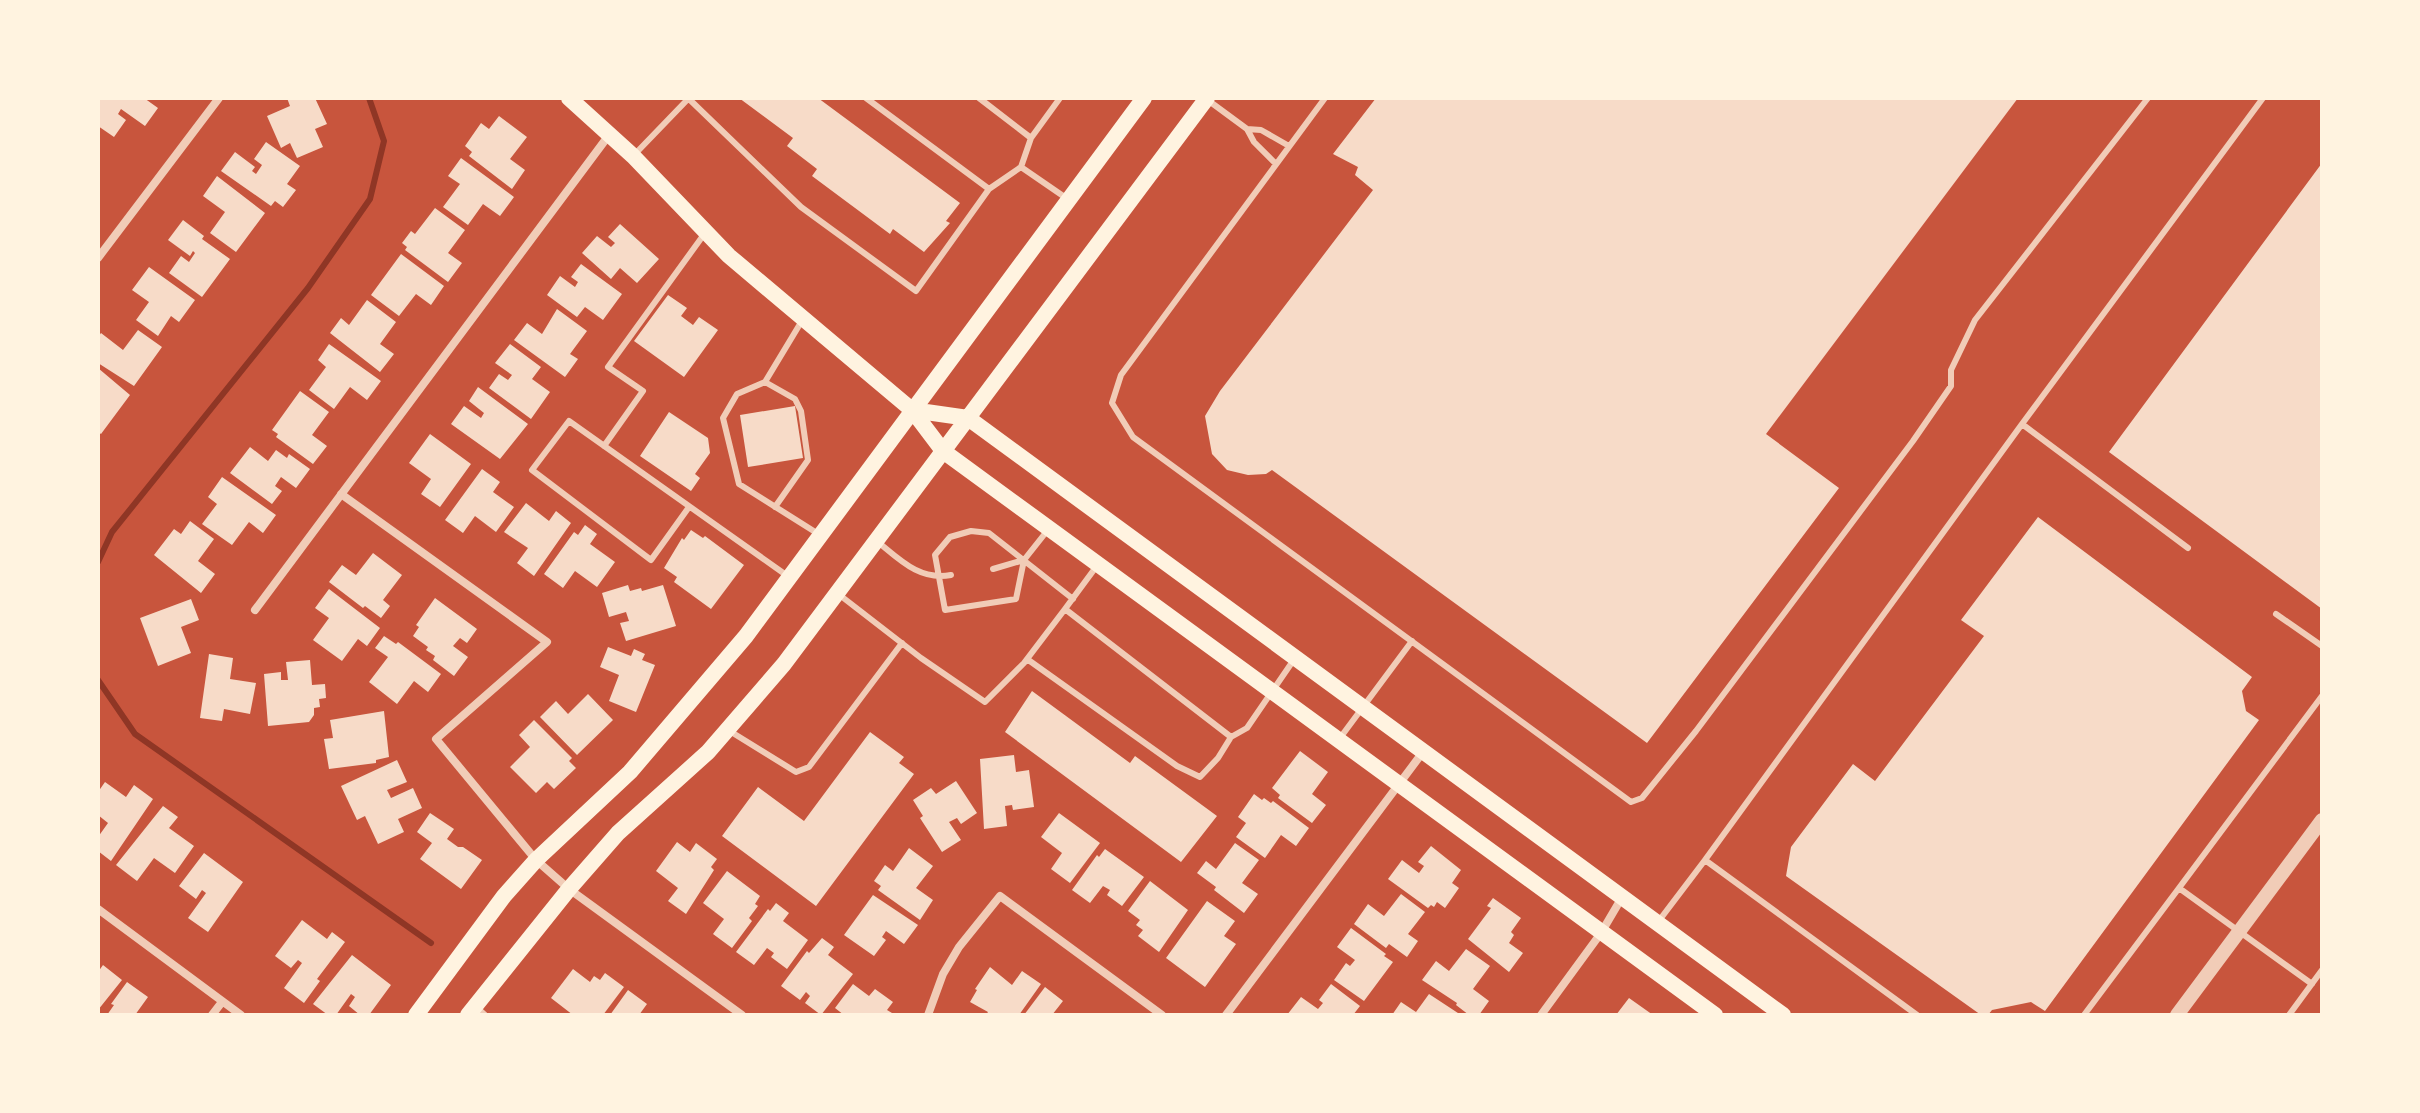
<svg xmlns="http://www.w3.org/2000/svg" width="2420" height="1113" viewBox="0 0 2420 1113" font-family="'DM Sans',sans-serif">
  <style>
    .lines { fill: none; stroke-linecap: round; stroke-linejoin: round }
    .stream { stroke: #8f3625; stroke-width: 6 }
    .building { fill: #f7dbc8 }
    .service { stroke: #f1ccb7; stroke-width: 6 }
    .minor { stroke: #f1ccb7; stroke-width: 8 }
    .tertiary { stroke: #f1ccb7; stroke-width: 14 }
    .secondary { stroke: #fff3e0; stroke-width: 16 }
  </style>
  <rect width="100%" height="100%" fill="#c8553d"/>
  <g class="lines">
    <path class="stream" d="M98 562 112 532 308 288 370 199 384 141 369 98
      M98 680 135 734 431 943"/>
  </g>
  <path class="building" d="M98 98H144L158 108 145 126 121 109 118 114 126 120 114 137 98 126Z
    M287 98H315L327 124 315 129 323 147 297 158 290 143 281 148 267 116 290 106Z
    M739 98H818L960 203 946 221 950 223 924 252 893 229 890 234 812 176 817 169 787 146 793 138Z
    M1376 98H2018L1766 434 1839 488 1647 743 1272 470 1266 474 1248 475 1227 470 1212 454 1205 416 1220 391 1373 190 1355 175 1358 167 1333 154Z
    M499 116 527 137 510 159 525 170 512 189 469 156 472 152 465 146 481 123 489 129Z
    M266 142 300 166 287 184 296 190 283 207 275 201 271 206 221 171 235 152 255 167 252 171 256 174 262 165 254 159Z
    M461 158 514 197 500 216 483 204 468 225 443 207 460 184 448 176Z
    M2322 163V609L2109 452Z
    M217 176 265 213 236 252 210 233 225 212 203 196Z
    M435 208 465 230 448 253 462 263 448 282 405 250 407 247 402 243 411 231 415 234Z
    M183 220 204 236 202 239 230 259 202 297 169 273 181 256 189 262 195 253 193 251 190 256 168 240Z
    M620 224 659 259 637 283 620 268 611 279 582 253 597 236 611 247 615 243 608 237Z
    M401 254 444 286 431 305 416 294 399 316 371 295Z
    M581 264 622 294 603 320 585 307 577 317 547 295 560 276 575 287 578 282 571 277Z
    M149 267 195 300 179 322 171 316 158 336 136 320 149 302 132 290Z
    M668 295 687 308 681 316 693 325 699 317 718 330 684 377 634 341Z
    M367 300 396 322 380 344 394 354 380 372 330 333 341 318 349 325Z
    M557 309 587 331 570 354 578 359 565 377 514 340 527 323 542 334Z
    M138 330 162 347 134 386 98 363V337L101 333 123 350Z
    M329 344 381 381 367 400 350 387 334 409 309 390 326 367 318 360Z
    M510 344 541 367 532 379 550 392 531 419 489 388 499 374 508 380 512 375 495 363Z
    M98 368 130 395 101 434 98 432Z
    M478 387 528 424 500 459 451 424 464 406 481 418 484 413 469 401Z
    M300 391 329 412 312 435 327 446 313 464 276 437 278 434 272 430Z
    M795 406 803 458 748 467 740 415Z
    M669 412 708 438 710 453 695 474 700 478 691 491 640 456Z
    M430 434 471 464 440 507 421 494 431 479 409 463Z
    M250 447 268 461 276 450 287 458 289 454 310 469 296 488 281 477 275 486 282 491 272 504 230 473Z
    M482 469 500 482 493 492 514 507 496 532 475 516 463 533 445 520Z
    M222 477 276 515 263 533 249 522 232 545 202 524 217 504 208 497Z
    M526 503 549 521 556 511 571 523 534 576 517 563 528 548 504 532Z
    M2038 517 2252 677 2242 691 2246 711 2259 720 2045 1011 2031 1002 1992 1010 1988 1015H1981L1786 876 1791 847 1853 764 1875 781 1984 636 1961 620Z
    M190 521 214 539 198 561 215 574 201 593 154 555 174 529 181 534Z
    M585 525 597 534 590 544 615 562 597 587 575 571 563 588 544 574 574 532 578 535Z
    M691 530 703 538 705 536 744 565 711 609 674 582 677 577 664 568 682 538 684 540Z
    M373 553 402 575 383 600 390 606 381 618 365 606 363 608 329 582 342 565 356 575Z
    M628 585 630 591 641 588 642 591 663 585 676 626 626 641 620 623 629 621 626 612 609 617 602 593Z
    M329 589 380 628 367 646 358 639 342 661 313 640 329 618 315 608Z
    M435 598 477 629 467 643 460 638 453 646 468 657 454 676 433 660 435 656 426 650 428 647 413 636 419 627 416 625Z
    M191 599 199 620 181 627 191 653 158 666 140 618Z
    M384 636 396 644 398 642 441 674 428 692 414 681 397 704 369 682 388 657 375 648Z
    M608 647 631 656 634 649 645 654 642 660 655 665 636 712 609 701 619 675 600 667Z
    M209 654 233 658 230 679 256 683 250 714 224 709 222 721 200 718Z
    M310 660 312 685 325 684 326 698 319 699 320 707 314 708V715L309 722 268 726 264 674 281 672V680H288L286 662Z
    M1032 691 1130 763 1135 756 1217 816 1181 862 1005 732Z
    M588 694 613 720 577 755 540 717 556 701 568 714Z
    M384 711 389 757 376 760V763L329 769 324 739 333 738 330 720Z
    M534 720 572 758 569 761 576 768 554 789 547 782 536 793 510 767 530 747 519 735Z
    M870 732 904 757 899 763 914 774 816 906 722 836 758 787 804 821Z
    M1300 751 1328 772 1312 794 1326 805 1312 823 1278 798 1280 795 1272 788Z
    M1014 755 1016 772 1029 770 1034 807 1013 810 1012 805 1005 806 1007 826 984 829 980 759Z
    M397 760 407 782 387 790 391 798 413 788 422 808 398 819 404 832 378 844 365 816 357 820 341 786Z
    M956 781 977 813 961 824 957 818 949 822 961 840 942 852 920 818 923 816 913 800 931 788 936 794Z
    M105 782 126 797 134 785 153 799 111 861 98 851V837L108 823 98 815V792Z
    M1254 794 1262 800 1264 798 1271 803 1273 801 1309 828 1296 846 1281 835 1265 858 1236 837 1246 823 1238 817Z
    M163 806 178 817 169 828 194 846 175 873 154 858 137 881 116 865Z
    M430 813 454 829 447 839 458 847H463L482 860 461 889 420 859 432 843 417 832Z
    M1059 813 1100 843 1070 883 1051 869 1062 853 1041 837Z
    M677 842 690 852 696 843 717 859 711 867 714 870 686 914 668 901 678 888 656 871Z
    M1235 843 1259 860 1242 883 1258 894 1244 913 1214 890 1216 887 1197 873 1206 861 1216 869Z
    M1431 846 1461 870 1452 883 1459 888 1445 908 1437 902 1434 907 1431 905 1428 908 1388 879 1402 860 1419 873 1424 866 1418 862Z
    M909 848 933 866 916 888 933 900 920 920 878 890 881 886 874 881 885 865 893 871Z
    M1105 849 1144 877 1122 906 1107 895 1110 890 1103 886 1090 903 1072 890 1097 855 1099 857Z
    M204 853 243 882 208 932 188 918 206 893 202 890 196 899 179 886Z
    M727 871 760 896 755 904 758 906 749 918 752 921 732 948 713 934 724 919 703 903Z
    M1150 881 1188 910 1159 952 1138 936 1143 930 1136 925 1140 920 1128 911Z
    M1401 894 1425 912 1408 934 1418 941 1407 957 1389 944 1386 948 1354 924 1368 904 1384 916Z
    M873 895 918 925 904 944 886 931 882 937 886 940 874 956 844 935Z
    M1493 898 1521 918 1511 932 1514 935 1509 943 1523 953 1509 972 1468 939 1491 908 1487 906Z
    M1207 901 1235 921 1224 936 1236 944 1205 987 1166 958Z
    M776 903 789 913 783 921 808 940 787 969 771 957 774 953 767 948 754 965 736 952 768 909 770 911Z
    M302 920 327 939 332 932 345 942 317 979 320 981 304 1003 284 988 302 963 298 960 291 968 275 956Z
    M1351 928 1386 954 1384 956 1393 962 1364 1001 1334 980 1346 963 1350 966 1355 960 1337 947Z
    M822 938 834 947 828 955 853 974 821 1015 805 1003 810 996 806 992 800 1000 781 986 807 951 809 953Z
    M1466 949 1490 966 1473 989 1489 1001 1479 1015H1469L1456 1005 1457 1003 1422 980 1436 961 1449 971Z
    M352 955 391 985 369 1015H360L349 1006 355 997 351 994 336 1015H328L313 1004Z
    M103 965 122 980 98 1010V972Z
    M990 967 1012 985 1022 971 1041 984 1019 1015H986L988 1012 970 1002 977 990 975 989Z
    M573 969 590 982 594 976 600 980 605 973 624 987 603 1015H573L551 998Z
    M127 982 148 997 135 1015H107L114 1005 111 1004Z
    M853 984 869 996 875 989 893 1002 887 1010 892 1013 890 1015H844L835 1008Z
    M1331 984 1360 1006 1353 1015H1287L1301 997 1318 1009 1323 1003 1319 1000Z
    M1045 987 1063 1001 1052 1015H1024Z
    M628 990 647 1004 639 1015H610Z
    M1429 994 1461 1015H1392L1401 1002 1416 1012Z
    M1629 998 1653 1015H1616Z"/>
  <g class="lines">
    <path class="service" d="M688 98 801 207 916 291 989 189 866 98
      M979 98 1031 138 1060 98
      M1325 98 1121 375 1112 403 1133 437 1631 802 1642 798 1696 731 1913 441 1951 386V370L1975 320 2148 98
      M1209 101 1247 129 1254 142 1276 164
      M1247 129 1261 130 1289 146
      M635 154 688 99
      M1021 167 1031 138
      M989 189 1021 167 1069 200
      M803 319 765 382 737 394 723 418 739 484 820 535
      M765 382 795 399 801 411 808 460 775 507
      M604 446 643 391 608 367 705 233
      M689 507 651 560 532 470 569 421 789 577
      M1047 531 1024 560 1016 599 945 610 935 555 950 537 971 531 989 533 1073 599
      M878 542C900 560 920 581 951 575
      M2188 548 2022 424 2263 98
      M993 569 1024 560
      M837 593 921 658 985 702 1024 663 1065 609 1231 737
      M1065 609 1096 567
      M2276 614 2322 646
      M1027 659 1177 766 1200 777 1218 758 1231 737 1247 728 1295 658
      M728 730 796 772 809 767 902 643
      M1340 738 1412 641
      M1705 860 2022 424
      M1658 922 1705 860 1917 1015
      M2312 984 2179 888 2322 696
      M475 1006 485 1015
      M2084 1015 2179 888
      M2289 1015 2322 970"/>
    <path class="minor" d="M98 258 219 98
      M341 494 547 642 436 739 536 860 569 889 742 1015
      M255 610 609 135
      M98 909 241 1015
      M212 1015 222 1002
      M928 1015 943 974 959 947 1000 896 1162 1015
      M1226 1015 1423 752
      M1541 1015 1601 933 1621 899"/>
    <path class="tertiary" d="M2177 1015 2322 820"/>
    <path class="secondary" d="M569 98 633 156 729 256 912 410 943 451 1715 1015
      M912 410 968 418 1783 1015
      M416 1015 504 896 536 860 630 772 746 636 1144 98
      M468 1015 569 889 618 833 708 752 784 664 1207 98"/>
  </g>
  <rect width="2420" height="1113" fill="none" stroke="#fff3e0" stroke-width="200"/>
</svg>
